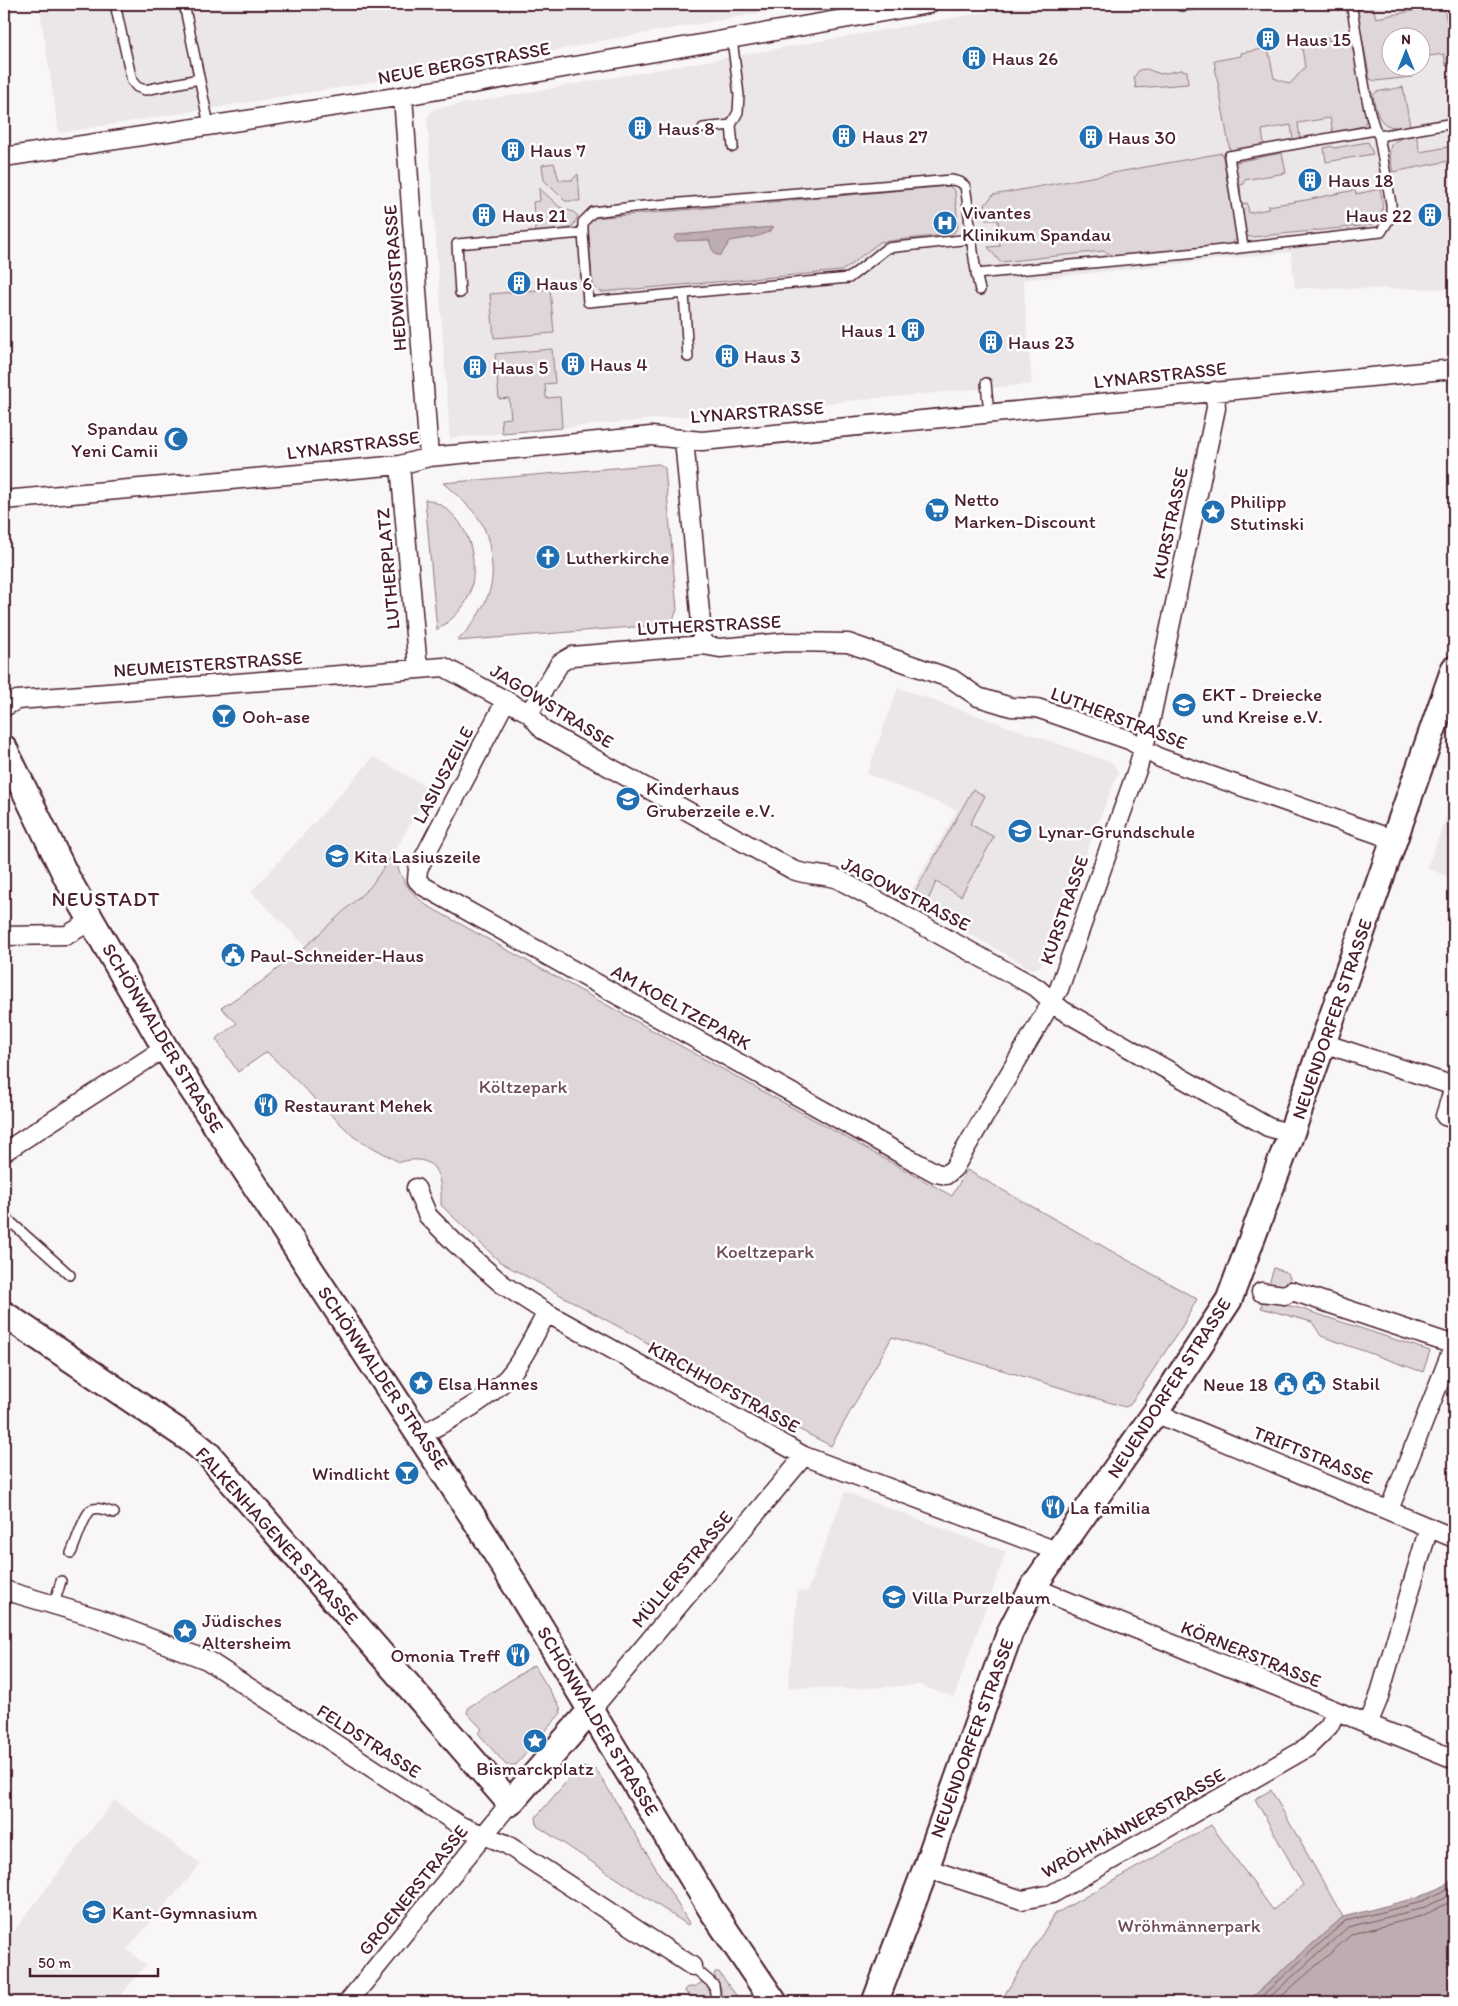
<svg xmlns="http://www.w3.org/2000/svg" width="1458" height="2006" viewBox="0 0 1458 2006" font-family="Itim,sans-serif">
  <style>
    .built { fill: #ebe6e8; fill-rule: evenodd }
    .green { fill: #ded6d9; stroke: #947a82 }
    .water { fill: #bdadb0; stroke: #8f747b }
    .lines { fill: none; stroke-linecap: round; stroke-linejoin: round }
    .shore { stroke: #785860; stroke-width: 1 }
    .lane-casing { stroke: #4a1f2b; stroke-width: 12 }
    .street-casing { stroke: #4a1f2b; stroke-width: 21 }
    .secondary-casing { stroke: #4a1f2b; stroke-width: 29 }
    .lane { stroke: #fff; stroke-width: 9 }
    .street { stroke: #fff; stroke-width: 18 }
    .secondary { stroke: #fff; stroke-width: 25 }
    .labels { text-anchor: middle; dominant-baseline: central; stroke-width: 5; stroke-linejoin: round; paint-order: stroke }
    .poi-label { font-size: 19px; fill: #4a1f2b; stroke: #fff; text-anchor: start }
    .street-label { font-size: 19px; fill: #4a1f2b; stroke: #fff }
    .park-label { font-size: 19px; fill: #6f4d56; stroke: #fff }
    .quarter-label { font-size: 21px; letter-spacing: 1px; fill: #4a1f2b; stroke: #fff }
  </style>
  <rect width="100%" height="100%" fill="#f8f6f7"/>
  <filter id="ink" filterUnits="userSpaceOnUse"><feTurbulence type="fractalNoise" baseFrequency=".02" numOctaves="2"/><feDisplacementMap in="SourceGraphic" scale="10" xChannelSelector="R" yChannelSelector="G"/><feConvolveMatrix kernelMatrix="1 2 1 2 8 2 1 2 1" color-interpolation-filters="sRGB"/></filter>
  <g filter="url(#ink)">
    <path class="built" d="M39 4H812L601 41 544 53 525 54 427 73 59 133Z
      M1033 4H1452L1454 13V289L1295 288 1291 252 1023 280 1032 384 450 438 427 117 434 109ZM1390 38H1420V68H1390Z
      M898 688 1113 763 1118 773 1041 966 1032 969 907 899 957 810 867 774Z
      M374 757 430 789 395 851 371 886 306 946 251 892Z
      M1454 797V879L1427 868Z
      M845 1492 1006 1552 954 1697 919 1685 849 1689 788 1687 798 1591 807 1592Z
      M114 1800 201 1864 127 1949 146 1965 115 2002H4V1944Z"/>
    <path class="green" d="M1443 5 1454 51V65L1446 66 1444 54 1421 57 1420 38H1390V68H1410L1412 77 1375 81 1370 79 1357 10 1373 6 1376 18Z
      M1328 37 1329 41 1352 37 1366 115V122L1363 126 1333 133 1330 118 1298 123 1300 139 1293 140 1291 125 1262 130 1264 145 1230 151 1214 61 1241 56V53L1268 48 1274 78 1290 84 1305 67 1301 42Z
      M1146 69 1161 74 1181 70 1187 71 1188 84 1136 88 1134 77 1139 70Z
      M1403 87 1410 126C1382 131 1377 120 1373 95L1376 92Z
      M1416 135 1420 152 1454 146V160L1393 172C1387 143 1387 141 1416 135Z
      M1368 142 1373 154 1326 162 1324 148 1332 146 1334 148Z
      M1222 153 1238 238 1229 245 1117 257 1103 251 1000 262 988 247 1000 246 998 220H986L985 205 993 195Z
      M1282 153 1286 173 1244 180V184L1240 185 1241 198 1239 199 1233 168 1236 162Z
      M554 163 559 180H572L578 174 580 201H565L544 180 542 165Z
      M949 186 955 191 958 227 953 234 880 242 860 257 848 267 841 271 601 292 594 287 592 281 588 225 594 218Z
      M539 188 560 207 573 212 578 216 573 226 568 229 535 232 533 202 540 201Z
      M1380 189C1383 203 1386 219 1371 225L1252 237H1249L1245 232 1240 204 1247 203 1249 213 1268 209V206L1306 200 1355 190 1356 194Z
      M550 289 554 333 494 338 490 294Z
      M552 349 555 383 545 384 546 398 560 397 562 428 502 433 501 419 511 418 509 398 499 399 495 354Z
      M659 464 665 468 677 610 672 622 658 625 457 641C472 627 491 599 492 578 493 569 491 560 490 551 489 541 486 531 481 522 471 507 457 495 443 483Z
      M425 499C465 508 481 555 470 593 464 610 451 620 437 630Z
      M973 789 985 796 970 824 994 837 961 896 936 882 926 905 912 897Z
      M395 851C397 876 408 890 426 905L952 1196 967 1170 1197 1299 1183 1325 1130 1405 1125 1407 892 1337 831 1446 783 1421 632 1334 500 1262 441 1205C442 1173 436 1153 399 1162L354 1137 267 1052 238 1072 216 1039 237 1023 221 1008 261 982 306 946 371 886Z
      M1274 1268 1288 1273 1291 1281 1289 1286 1268 1287Z
      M1263 1300 1299 1308 1430 1351 1423 1372 1321 1336 1312 1322 1261 1308Z
      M534 1665 560 1707 561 1713 516 1765H506L478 1733 482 1729 467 1713 469 1707Z
      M579 1767 596 1769 689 1923 688 1925 537 1826 536 1817Z
      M1271 1790 1343 1917 1247 2002H1000L1055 1914 1211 1825 1273 1910 1303 1885 1255 1799Z
      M715 1972H719L741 2002H721V1988L714 1975Z
      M704 1981 711 1990 712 2002H701L685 1992 686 1988 696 1986Z"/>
    <path class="water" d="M774 227C765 238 744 238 730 241L721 255H716L712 249 709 240 676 241 674 238 676 235Z
      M1454 1878V2002H1247L1343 1917 1416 1898 1440 1888Z"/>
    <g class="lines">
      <path class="shore" d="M1255 2002 1345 1921 1418 1903 1442 1892 1454 1884
        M1264 2002 1348 1927 1420 1909 1445 1898 1454 1890
        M1275 2002 1352 1934 1422 1916 1454 1900"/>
      <defs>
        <path id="lane" d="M115 4 132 81 137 87 145 90 199 79
          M184 4 209 125
          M1181 4V6L1196 4
          M731 125 733 147
          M703 128 731 125 738 112 739 95 732 39
          M1379 136 1454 123
          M971 239 887 248 849 278 588 302 583 233V222L593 212 633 207 952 180 960 182 965 186C971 220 971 256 980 290
          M1243 247 1229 156 1375 130
          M976 274 1187 254 1381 232 1391 216V204L1379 136C1366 120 1357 30 1351 4
          M460 293 457 244 583 233
          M684 293 688 357
          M986 383 989 413
          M4 1216 70 1275
          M71 1553C75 1545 84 1515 91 1510 98 1506 108 1511 114 1513
          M54 1604 61 1581
          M692 1966 714 1985 716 2002"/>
        <path id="street" d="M403 96 429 457
          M4 157 403 96 929 4
          M684 439 703 645
          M400 465 418 669
          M4 500 400 465 429 457 651 436 702 441 1454 369
          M506 700 418 869 417 880 423 886 901 1154 936 1173 946 1175 954 1168 1059 989 1138 767 1148 732 1216 408 1215 391
          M4 707 17 700 444 667 529 713 543 730 793 870C809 876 823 874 838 879L1037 988 1062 1010 1268 1127 1291 1134
          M529 713 560 663 572 656 703 645 720 648 787 642 848 643 952 679 978 697 1011 707 1037 708 1129 740 1160 758 1395 840
          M4 936 67 935 93 920
          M1323 1043 1454 1086
          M1454 1087 1445 1116 1454 1119
          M4 1152 165 1048
          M416 1188 428 1216 455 1243 502 1284 547 1313 804 1456 1059 1552
          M1261 1292 1285 1295 1292 1291 1454 1345
          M1155 1413 1454 1538
          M421 1435C450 1419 484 1403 507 1378 524 1360 534 1334 547 1313
          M1389 1510 1454 1345
          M1033 1587 1454 1759
          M4 1590 98 1618 207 1660 461 1826 506 1844 692 1966
          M592 1709 804 1456
          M1368 1724 1378 1700 1429 1527
          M926 1868 1022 1900 1052 1894 1307 1748 1329 1726 1336 1711
          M348 2002 510 1803"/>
        <path id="secondary" d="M4 748 67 878 165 1048 483 1532 711 1909 774 2002
          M4 1314 191 1440 208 1454 510 1803 592 1709
          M875 2002 926 1868 1010 1632 1033 1587 1155 1413 1229 1300 1291 1134 1454 669"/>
      </defs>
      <use href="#lane" class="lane-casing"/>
      <use href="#street" class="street-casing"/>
      <use href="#secondary" class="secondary-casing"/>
      <use href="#lane" class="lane"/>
      <use href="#street" class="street"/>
      <use href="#secondary" class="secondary"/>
    </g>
  </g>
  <defs>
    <symbol id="building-disc" viewBox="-11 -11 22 22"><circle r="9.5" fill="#1f6fb2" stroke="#fff"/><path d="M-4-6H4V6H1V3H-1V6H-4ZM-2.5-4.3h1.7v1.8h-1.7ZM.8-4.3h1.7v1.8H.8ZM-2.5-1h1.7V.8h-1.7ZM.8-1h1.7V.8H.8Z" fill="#fff"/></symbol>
    <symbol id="hospital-disc" viewBox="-11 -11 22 22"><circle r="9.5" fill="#1f6fb2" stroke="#fff"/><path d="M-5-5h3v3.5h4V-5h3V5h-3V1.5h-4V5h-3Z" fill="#fff"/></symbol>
    <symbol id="mosque-disc" viewBox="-11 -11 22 22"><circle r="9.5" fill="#1f6fb2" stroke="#fff"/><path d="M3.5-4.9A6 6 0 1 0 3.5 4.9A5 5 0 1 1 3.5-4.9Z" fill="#fff"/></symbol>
    <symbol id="supermarket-disc" viewBox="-11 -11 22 22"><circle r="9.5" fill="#1f6fb2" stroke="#fff"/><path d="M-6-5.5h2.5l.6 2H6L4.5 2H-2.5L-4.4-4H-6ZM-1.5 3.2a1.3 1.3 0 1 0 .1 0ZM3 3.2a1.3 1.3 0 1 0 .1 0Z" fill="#fff"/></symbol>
    <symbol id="sight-disc" viewBox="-11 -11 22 22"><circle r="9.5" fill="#1f6fb2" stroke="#fff"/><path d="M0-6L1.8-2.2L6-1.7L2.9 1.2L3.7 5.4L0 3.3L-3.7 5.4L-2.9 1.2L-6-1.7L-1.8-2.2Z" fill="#fff"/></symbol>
    <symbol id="church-disc" viewBox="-11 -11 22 22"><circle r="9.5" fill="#1f6fb2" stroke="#fff"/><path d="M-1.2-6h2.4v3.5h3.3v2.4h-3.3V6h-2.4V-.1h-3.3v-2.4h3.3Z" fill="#fff"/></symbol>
    <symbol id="school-disc" viewBox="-11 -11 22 22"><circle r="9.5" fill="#1f6fb2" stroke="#fff"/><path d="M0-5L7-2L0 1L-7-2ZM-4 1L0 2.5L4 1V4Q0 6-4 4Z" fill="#fff"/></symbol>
    <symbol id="bar-disc" viewBox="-11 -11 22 22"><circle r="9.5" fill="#1f6fb2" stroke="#fff"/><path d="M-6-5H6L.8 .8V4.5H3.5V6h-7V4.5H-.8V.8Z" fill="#fff"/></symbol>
    <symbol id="civic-disc" viewBox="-11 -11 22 22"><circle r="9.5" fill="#1f6fb2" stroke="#fff"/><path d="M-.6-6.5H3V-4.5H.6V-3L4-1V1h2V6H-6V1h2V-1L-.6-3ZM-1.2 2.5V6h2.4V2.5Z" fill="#fff"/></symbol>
    <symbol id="restaurant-disc" viewBox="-11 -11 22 22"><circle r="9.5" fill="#1f6fb2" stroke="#fff"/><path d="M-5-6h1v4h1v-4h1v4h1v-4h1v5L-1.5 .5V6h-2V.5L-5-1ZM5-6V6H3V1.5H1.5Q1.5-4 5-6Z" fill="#fff"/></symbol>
  </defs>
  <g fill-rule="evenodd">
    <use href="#building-disc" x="1254" y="25" width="28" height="28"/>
    <use href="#building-disc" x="960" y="44" width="28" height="28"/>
    <use href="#building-disc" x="626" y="114" width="28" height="28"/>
    <use href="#building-disc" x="830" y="122" width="28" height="28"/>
    <use href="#building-disc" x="1077" y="123" width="28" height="28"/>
    <use href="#building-disc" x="499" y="136" width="28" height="28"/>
    <use href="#building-disc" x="1296" y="166" width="28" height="28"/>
    <use href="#building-disc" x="470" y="201" width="28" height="28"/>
    <use href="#building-disc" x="1416" y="201" width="28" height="28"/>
    <use href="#hospital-disc" x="931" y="209" width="28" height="28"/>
    <use href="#building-disc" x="505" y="269" width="28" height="28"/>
    <use href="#building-disc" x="899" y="316" width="28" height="28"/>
    <use href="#building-disc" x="977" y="328" width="28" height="28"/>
    <use href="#building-disc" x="713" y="342" width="28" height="28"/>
    <use href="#building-disc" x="559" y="350" width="28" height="28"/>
    <use href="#building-disc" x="461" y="353" width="28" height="28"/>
    <use href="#mosque-disc" x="162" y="425" width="28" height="28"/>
    <use href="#supermarket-disc" x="923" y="496" width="28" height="28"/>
    <use href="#sight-disc" x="1199" y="498" width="28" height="28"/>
    <use href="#church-disc" x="534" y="543" width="28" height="28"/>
    <use href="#school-disc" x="1170" y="691" width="28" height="28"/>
    <use href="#bar-disc" x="210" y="702" width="28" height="28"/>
    <use href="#school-disc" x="614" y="785" width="28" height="28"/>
    <use href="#school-disc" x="1006" y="817" width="28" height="28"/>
    <use href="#school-disc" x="323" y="842" width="28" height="28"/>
    <use href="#civic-disc" x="219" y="941" width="28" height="28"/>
    <use href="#restaurant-disc" x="252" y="1091" width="28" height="28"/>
    <use href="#sight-disc" x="407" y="1369" width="28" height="28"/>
    <use href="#civic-disc" x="1300" y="1369" width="28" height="28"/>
    <use href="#civic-disc" x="1272" y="1370" width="28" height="28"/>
    <use href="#bar-disc" x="393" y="1459" width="28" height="28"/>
    <use href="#restaurant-disc" x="1039" y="1493" width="28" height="28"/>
    <use href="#school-disc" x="880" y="1583" width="28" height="28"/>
    <use href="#sight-disc" x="171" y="1617" width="28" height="28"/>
    <use href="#restaurant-disc" x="504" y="1641" width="28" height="28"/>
    <use href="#sight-disc" x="521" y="1727" width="28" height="28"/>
    <use href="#school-disc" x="80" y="1898" width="28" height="28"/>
  </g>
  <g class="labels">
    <g class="poi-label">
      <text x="1286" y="39">Haus 15</text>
      <text x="992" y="58">Haus 26</text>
      <text x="658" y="128">Haus 8</text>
      <text x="862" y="136">Haus 27</text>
      <text x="1108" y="137">Haus 30</text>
      <text x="530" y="150">Haus 7</text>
      <text x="1328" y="180">Haus 18</text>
      <text x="962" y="212">Vivantes<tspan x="962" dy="22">Klinikum Spandau</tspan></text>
      <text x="502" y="215">Haus 21</text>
      <text x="1412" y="215" text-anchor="end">Haus 22</text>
      <text x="536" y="283">Haus 6</text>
      <text x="896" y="330" text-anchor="end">Haus 1</text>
      <text x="1008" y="342">Haus 23</text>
      <text x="744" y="356">Haus 3</text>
      <text x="590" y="364">Haus 4</text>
      <text x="492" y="367">Haus 5</text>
      <text x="158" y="428" text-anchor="end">Spandau<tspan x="158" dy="22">Yeni Camii</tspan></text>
      <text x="954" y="499">Netto<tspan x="954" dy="22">Marken-Discount</tspan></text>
      <text x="1230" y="501">Philipp<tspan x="1230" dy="22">Stutinski</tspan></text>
      <text x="566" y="557">Lutherkirche</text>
      <text x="1202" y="694">EKT - Dreiecke<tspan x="1202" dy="22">und Kreise e.V.</tspan></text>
      <text x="242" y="716">Ooh-ase</text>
      <text x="646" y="788">Kinderhaus<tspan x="646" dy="22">Gruberzeile e.V.</tspan></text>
      <text x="1038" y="831">Lynar-Grundschule</text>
      <text x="354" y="856">Kita Lasiuszeile</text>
      <text x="250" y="955">Paul-Schneider-Haus</text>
      <text x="284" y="1105">Restaurant Mehek</text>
      <text x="438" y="1383">Elsa Hannes</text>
      <text x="1332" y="1383">Stabil</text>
      <text x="1268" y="1384" text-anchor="end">Neue 18</text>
      <text x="390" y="1473" text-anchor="end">Windlicht</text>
      <text x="1070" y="1507">La familia</text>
      <text x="912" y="1597">Villa Purzelbaum</text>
      <text x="202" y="1620">Jüdisches<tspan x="202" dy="22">Altersheim</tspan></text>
      <text x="500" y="1655" text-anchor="end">Omonia Treff</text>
      <text x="535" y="1768" text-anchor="middle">Bismarckplatz</text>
      <text x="112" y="1912">Kant-Gymnasium</text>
    </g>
    <g class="street-label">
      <text transform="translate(464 63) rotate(-10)">NEUE BERGSTRASSE</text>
      <text transform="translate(395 278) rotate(-94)">HEDWIGSTRASSE</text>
      <text transform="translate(1160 375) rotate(-6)">LYNARSTRASSE</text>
      <text transform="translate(757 412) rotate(-4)">LYNARSTRASSE</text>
      <text transform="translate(353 445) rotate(-7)">LYNARSTRASSE</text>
      <text transform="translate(1170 523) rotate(-78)">KURSTRASSE</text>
      <text transform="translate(388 569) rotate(-95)">LUTHERPLATZ</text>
      <text transform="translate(709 625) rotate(-3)">LUTHERSTRASSE</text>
      <text transform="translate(208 664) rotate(-4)">NEUMEISTERSTRASSE</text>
      <text transform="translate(552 706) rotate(32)">JAGOWSTRASSE</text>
      <text transform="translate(1119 718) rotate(21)">LUTHERSTRASSE</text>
      <text transform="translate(443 775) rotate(-62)">LASIUSZEILE</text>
      <text transform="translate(906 894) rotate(27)">JAGOWSTRASSE</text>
      <text transform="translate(1064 910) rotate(-71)">KURSTRASSE</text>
      <text transform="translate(681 1007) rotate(29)">AM KOELTZEPARK</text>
      <text transform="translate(1332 1019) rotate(-71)">NEUENDORFER STRASSE</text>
      <text transform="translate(163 1038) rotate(59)">SCHÖNWALDER STRASSE</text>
      <text transform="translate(383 1378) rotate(56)">SCHÖNWALDER STRASSE</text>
      <text transform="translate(724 1387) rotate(29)">KIRCHHOFSTRASSE</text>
      <text transform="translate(1169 1388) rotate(-57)">NEUENDORFER STRASSE</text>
      <text transform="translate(1313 1455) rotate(22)">TRIFTSTRASSE</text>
      <text transform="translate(277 1536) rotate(48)">FALKENHAGENER STRASSE</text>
      <text transform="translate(682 1569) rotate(-50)">MÜLLERSTRASSE</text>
      <text transform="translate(1251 1654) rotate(22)">KÖRNERSTRASSE</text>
      <text transform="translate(598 1721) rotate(59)">SCHÖNWALDER STRASSE</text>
      <text transform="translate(972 1738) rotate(-70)">NEUENDORFER STRASSE</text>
      <text transform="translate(369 1741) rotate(33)">FELDSTRASSE</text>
      <text transform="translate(1133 1823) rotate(-29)">WRÖHMÄNNERSTRASSE</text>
      <text transform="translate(413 1890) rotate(-51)">GROENERSTRASSE</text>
    </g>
    <g class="park-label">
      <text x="523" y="1086">Költzepark</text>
      <text x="765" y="1251">Koeltzepark</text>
      <text x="1189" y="1925">Wröhmännerpark</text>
    </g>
    <g class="quarter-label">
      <text x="106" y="898">NEUSTADT</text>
    </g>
  </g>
  <rect width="1458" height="2006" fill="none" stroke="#fff" stroke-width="20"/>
  <rect x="10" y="10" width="1438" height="1986" fill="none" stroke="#4a1f2b" stroke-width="2" filter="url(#ink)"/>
  <g transform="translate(1406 52)"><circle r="24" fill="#ffffff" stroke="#b7a5aa"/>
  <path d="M0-4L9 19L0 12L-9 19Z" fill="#1f6fb2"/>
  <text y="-8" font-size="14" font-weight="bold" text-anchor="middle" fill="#4a1f2b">N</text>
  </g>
  <path d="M30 1968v8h128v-8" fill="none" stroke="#4a1f2b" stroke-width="2.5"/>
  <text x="38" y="1968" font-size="15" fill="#4a1f2b" stroke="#ffffff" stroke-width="4" paint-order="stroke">50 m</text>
</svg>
